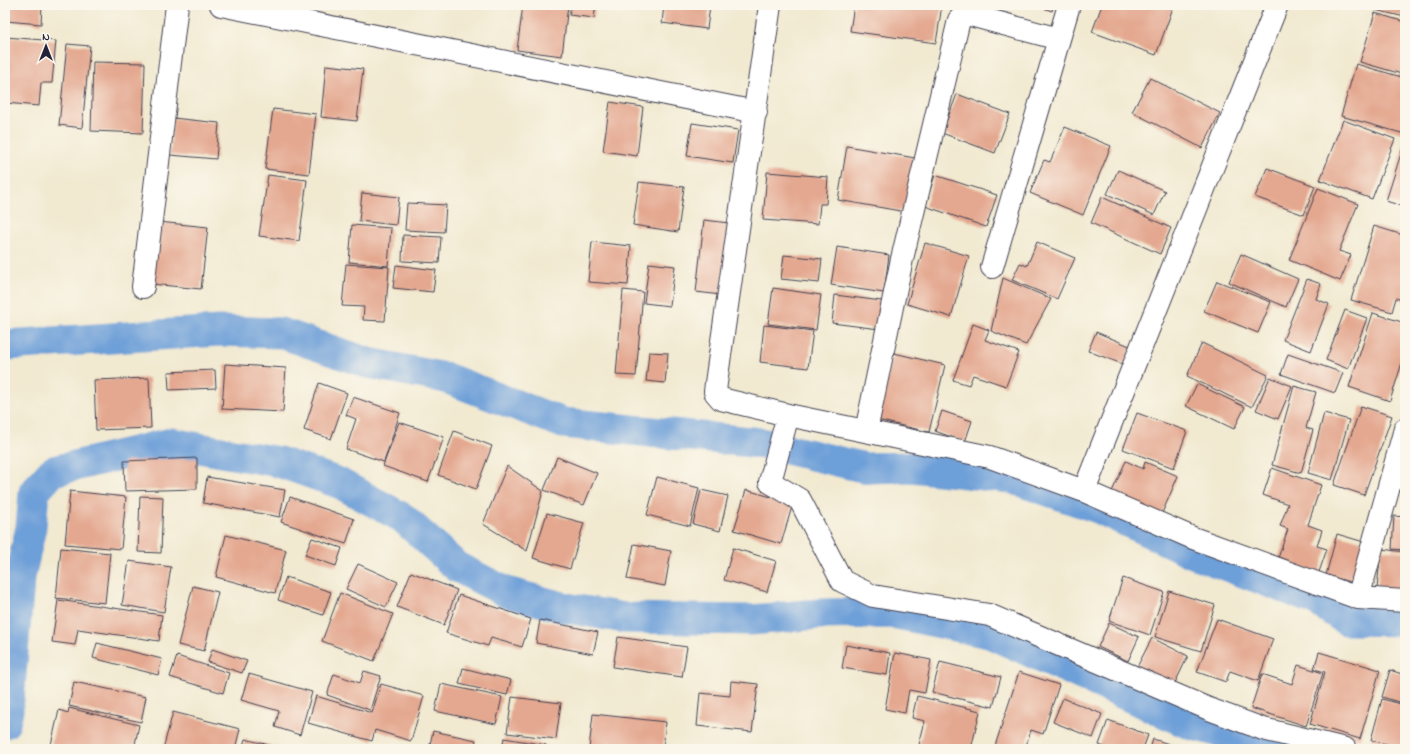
<svg xmlns="http://www.w3.org/2000/svg" width="1410" height="754" viewBox="0 0 1410 754" font-family="'Indie Flower',sans-serif">
  <style>
    .lines { fill: none; stroke-linecap: round; stroke-linejoin: round }
    .canal { stroke: #6d9fd8; stroke-width: 31 }
    .building { fill: #e4a890 }
    .minor-casing { stroke: #414051; stroke-width: 24 }
    .minor { stroke: #fff; stroke-width: 22 }
  </style>
  <rect width="100%" height="100%" fill="#fbf7ec"/>
  <filter id="ink" filterUnits="userSpaceOnUse"><feTurbulence type="fractalNoise" baseFrequency=".025" numOctaves="2"/><feDisplacementMap in="SourceGraphic" scale="8" xChannelSelector="R" yChannelSelector="G"/><feConvolveMatrix kernelMatrix="1 2 1 2 8 2 1 2 1" color-interpolation-filters="sRGB"/></filter>
  <filter id="wash" filterUnits="userSpaceOnUse"><feTurbulence type="fractalNoise" baseFrequency=".012" numOctaves="4" result="noise"/><feDisplacementMap in="SourceGraphic" scale="16" xChannelSelector="R" yChannelSelector="G"/><feGaussianBlur stdDeviation="0.9" result="paint"/><feColorMatrix in="noise" values="0 0 0 0 0 0 0 0 0 0 0 0 0 0 0 0 0 1.4 0 .05"/><feComposite in="paint" operator="in"/></filter>
  <g filter="url(#wash)">
    <rect width="100%" height="100%" fill="#f1e9d0"/>
    <g class="lines">
      <path class="canal" d="M5 345 219 331 281 333 368 363 446 378 563 423 761 443 866 468 912 467 1011 478 1098 508 1193 553 1316 600 1346 620 1405 621
        M5 723 8 710 19 582 31 527 34 492 53 471 171 443 279 462 339 483 403 518 457 567 506 592 566 608 625 618 751 620 818 614 893 613 989 633 1189 724 1286 749"/>
    </g>
    <g id="blocks">
      <path class="building" d="M5 5H42L41 24 5 21Z
        M523 5H568L562 56 517 50Z
        M571 5H596L594 18 569 15Z
        M664 5H710L707 29 662 23Z
        M854 5H942L936 43 850 31Z
        M1034 5H1054L1052 11Z
        M1102 5H1174L1156 55 1092 32Z
        M1376 5H1405V17L1375 10Z
        M1375 13 1405 22V75L1360 62Z
        M5 37 56 41 52 83H41L39 106 5 103Z
        M67 44 90 46 82 128 59 125Z
        M93 62 145 63 143 133 91 131Z
        M1356 64 1405 78V134L1341 116Z
        M326 65 363 69 357 121 321 117Z
        M1150 78 1220 113 1202 148 1132 112Z
        M957 94 1010 114 995 153 942 133Z
        M610 102 643 107 637 156 603 151Z
        M273 109 316 114 309 174 265 169Z
        M173 118 219 123 216 159 170 155Z
        M1343 120 1395 139 1372 199 1320 180Z
        M692 123 738 130 733 163 687 156Z
        M1065 127 1111 146 1083 215 1030 193 1044 160 1050 162Z
        M1405 141V207L1386 201Z
        M847 146 915 158 906 212 838 200Z
        M1267 168 1315 186 1304 215 1255 197Z
        M1118 170 1165 191 1154 215 1107 194Z
        M767 172 828 177 826 204H820L818 224 763 220Z
        M268 175 307 180 299 241 259 236Z
        M935 175 997 195 986 227 925 206Z
        M639 182 684 187 678 232 633 225Z
        M1318 188 1358 204 1339 251 1351 255 1340 281 1289 260Z
        M362 193 399 197 396 225 359 221Z
        M1102 197 1171 228 1160 254 1091 223Z
        M407 203 446 205 444 232 405 230Z
        M704 220 729 223 721 295 696 292Z
        M158 222 208 227 201 289 151 284Z
        M352 225 391 228 388 266 349 262Z
        M1374 226 1403 235 1405 231V301L1396 298 1392 312 1351 300Z
        M403 235 441 237 439 263 402 261Z
        M592 242 631 246 628 285 588 282Z
        M1037 242 1075 258 1057 299 1012 280 1020 263 1027 266Z
        M925 243 969 256 951 317 907 304Z
        M837 247 889 255 884 293 831 285Z
        M1241 254 1298 279 1286 307 1229 282Z
        M784 255 822 259 819 283 781 279Z
        M649 263 675 266 670 306 644 303Z
        M346 264 389 267 385 321 363 320 364 307 342 306Z
        M396 265 436 270 433 292 393 288Z
        M1003 278 1051 299 1026 345 991 331Z
        M1307 279 1321 284 1316 299 1329 304 1311 351 1283 340Z
        M1217 281 1271 302 1258 333 1204 311Z
        M773 288 821 295 816 330 768 324Z
        M623 290 643 292 636 376 616 375Z
        M835 295 882 301 879 329 832 323Z
        M1345 310 1367 318 1348 369 1326 360Z
        M1373 313 1405 323V353L1390 401 1349 387Z
        M973 324 989 330 985 340 1019 352 1006 386 973 375 969 385 953 380Z
        M764 325 813 331 808 368 760 362Z
        M1096 332 1132 347 1125 365 1088 351Z
        M1202 343 1268 375 1252 407 1187 376Z
        M649 352 668 353 665 383 646 381Z
        M894 353 945 365 929 432 877 420Z
        M1288 354 1343 373 1335 393 1281 374Z
        M225 364 286 368 283 412 222 409Z
        M215 370 216 388 169 390 168 372Z
        M1270 377 1292 386 1278 419 1256 410Z
        M149 378 151 428 96 430 94 380Z
        M319 383 347 393 331 439 304 430Z
        M1197 384 1245 407 1234 429 1186 406Z
        M1294 386 1316 392 1306 428 1313 430 1301 473 1272 465Z
        M353 397 400 413 384 462 346 449 356 419 346 415Z
        M1361 406 1392 416 1364 495 1334 485Z
        M942 411 972 421 965 442 935 431Z
        M1137 413 1187 431 1174 468 1123 449Z
        M1324 413 1349 420 1332 480 1308 473Z
        M399 422 444 437 428 482 383 466Z
        M454 431 492 446 476 489 438 475Z
        M1405 448V490H1401L1400 449Z
        M557 457 597 473 584 505 544 490Z
        M197 458V489L125 491 124 461Z
        M1126 461 1143 469 1145 462 1178 476 1160 518 1110 496Z
        M507 466 543 491 527 551 483 524Z
        M1272 468 1321 485 1308 525 1322 530 1317 546 1327 549 1318 575 1277 561 1288 529 1280 526 1288 504 1263 495Z
        M207 477 285 490 280 517 203 503Z
        M657 477 699 488 690 526 647 515Z
        M701 490 728 496 720 531 693 524Z
        M746 490 793 503 781 544 734 530Z
        M70 491 126 497 121 549 65 544Z
        M140 496 163 497 161 553 138 552Z
        M290 497 354 519 346 544 281 522Z
        M547 513 584 523 570 569 533 558Z
        M1394 516 1405 517V550L1392 549Z
        M1337 534 1364 542 1353 583 1326 575Z
        M226 535 286 550 275 593 216 577Z
        M312 538 342 548 336 566 305 555Z
        M634 544 671 551 665 586 627 579Z
        M61 548 110 553 105 603 56 598Z
        M733 548 776 561 767 592 724 580Z
        M1381 549 1405 552 1404 592 1377 589Z
        M129 561 171 567 164 612 122 605Z
        M358 564 398 582 386 607 346 589Z
        M411 572 457 590 444 625 397 607Z
        M286 577 331 592 323 615 278 600Z
        M1123 578 1164 592 1150 635 1109 621Z
        M193 586 218 592 204 651 178 645Z
        M1169 591 1215 605 1201 651 1155 637Z
        M340 593 393 614 374 661 322 641Z
        M459 595 531 619 522 647 491 638 488 646 446 633Z
        M58 600 162 615 159 641 78 629 75 645 52 642Z
        M1217 619 1273 639 1258 681 1230 671 1226 682 1197 672Z
        M540 620 598 632 593 654 536 643Z
        M1109 623 1139 637 1128 661 1098 647Z
        M618 637 687 647 682 677 613 667Z
        M1152 638 1188 656 1174 685 1137 667Z
        M97 643 162 659 158 675 93 658Z
        M846 645 890 653 887 675 842 668Z
        M212 649 247 661 242 673 208 662Z
        M1319 652 1380 670 1360 739 1310 724 1325 672 1314 669Z
        M895 653 931 660 925 693 909 690 905 713 885 709Z
        M177 656 229 673 223 693 170 677Z
        M940 662 1001 677 993 707 932 692Z
        M1298 665 1323 673 1306 726 1251 708 1262 674 1292 684Z
        M463 668 511 680 507 695 459 684Z
        M1390 670 1405 675V704L1382 697Z
        M364 671 381 676 370 710 327 695 334 674 360 683Z
        M1019 672 1059 685 1043 734 1031 730 1025 749H994Z
        M249 674 312 692 300 735 275 727 279 711 241 700Z
        M731 681 758 684 752 732 697 726 700 693 730 696Z
        M74 682 146 697 141 722 69 706Z
        M381 684 424 696 411 741 375 730 372 741 308 723 316 696 372 713Z
        M441 684 502 697 496 724 435 711Z
        M917 696 980 711 971 749H918L925 721 912 718Z
        M512 697 561 703 556 739 507 733Z
        M1063 698 1102 714 1093 738 1053 722Z
        M1382 699 1405 705V749L1371 740Z
        M69 708 139 725 134 749H50L59 710 68 713Z
        M173 712 240 729 235 749H163Z
        M593 714 666 722 663 749H589Z
        M1108 720 1148 735 1143 749H1110L1099 745Z
        M433 731 476 740 474 749H429Z
        M504 738 546 745V749H502Z
        M245 739 277 747 276 749H242Z
        M1153 739 1185 749H1150Z"/>
    </g>
  </g>
  <g filter="url(#ink)">
    <use href="#blocks" fill-opacity="0" stroke="#414051" stroke-width="1"/>
    <g class="lines">
      <defs>
        <path id="minor" d="M221 5 756 112
          M770 5 716 383 715 392 721 399 788 415 990 457 1084 491 1193 538 1358 598 1405 601
          M992 267 1069 5
          M143 287 177 5
          M788 415 770 482 800 500 842 581 873 596 989 615 1209 709 1263 729 1345 749
          M866 431 902 259 959 20 964 15H970L1059 39
          M1084 491 1277 5
          M1358 598 1405 429"/>
      </defs>
      <use href="#minor" class="minor-casing"/>
      <use href="#minor" class="minor"/>
    </g>
  </g>
  <rect width="1410" height="754" fill="none" stroke="#fbf7ec" stroke-width="20"/>
  <g transform="translate(46 46)" stroke="#fbf7ec" stroke-width="3" paint-order="stroke">
  <path d="M0-3L7 15L0 10L-7 15Z" fill="#22223b"/>
  <text y="-6" font-size="11" font-weight="bold" text-anchor="middle" fill="#22223b">N</text>
  </g>
</svg>
